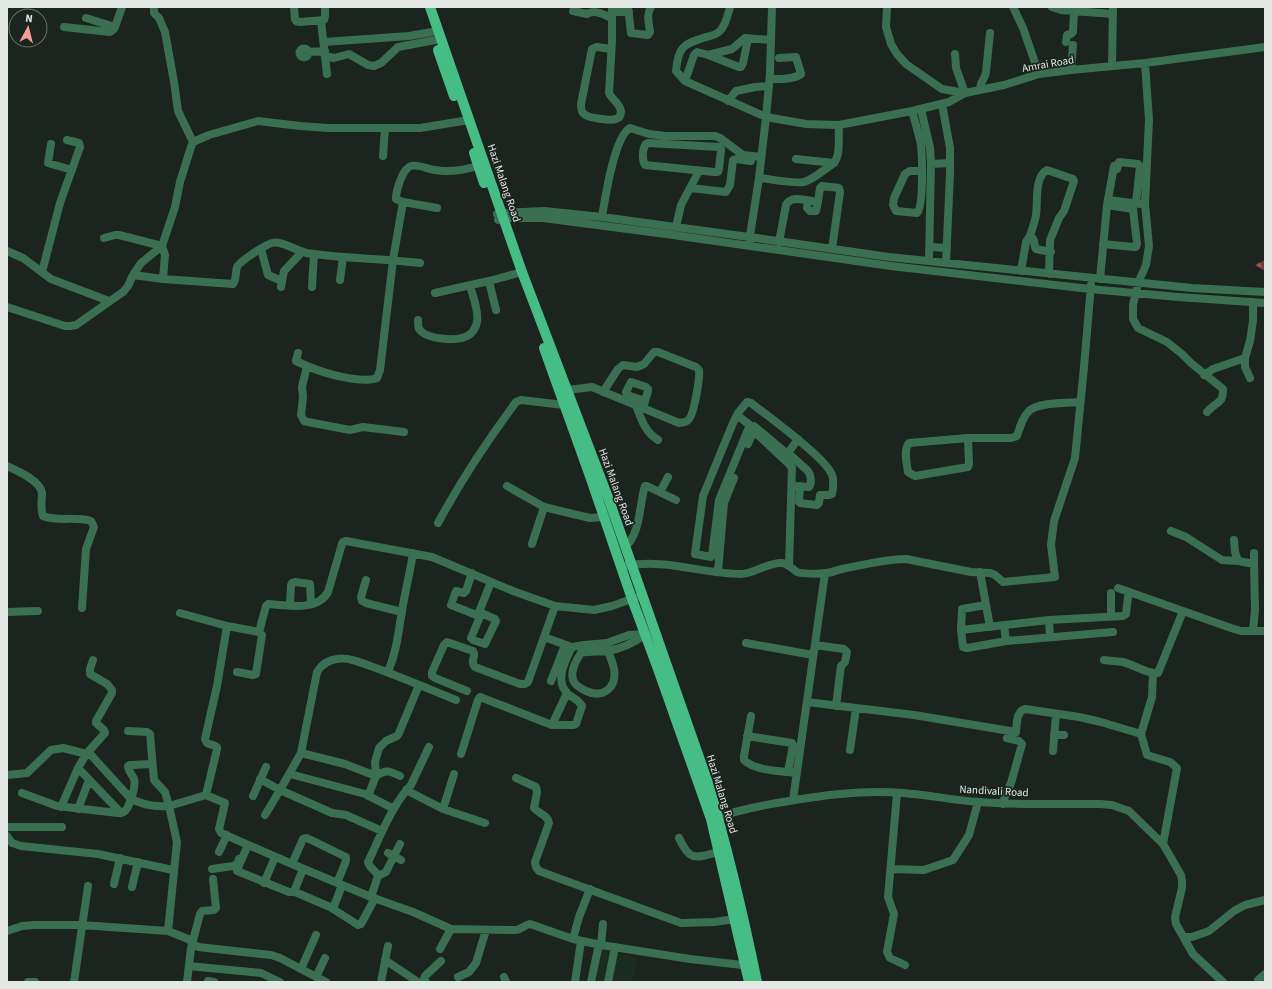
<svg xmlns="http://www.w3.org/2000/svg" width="1272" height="989" viewBox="0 0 1272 989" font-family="'Source Sans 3',sans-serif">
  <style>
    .built { fill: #1d2c23 }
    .forest { fill: url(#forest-firs) }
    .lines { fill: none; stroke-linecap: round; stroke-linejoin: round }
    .minor { stroke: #3b6f54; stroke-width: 8 }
    .major { stroke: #46bd85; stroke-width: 10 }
    .labels { text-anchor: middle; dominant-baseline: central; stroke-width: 3.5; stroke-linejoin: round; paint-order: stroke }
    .street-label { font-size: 11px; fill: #e3e8e5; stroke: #1b241f }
  </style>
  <defs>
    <pattern id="forest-firs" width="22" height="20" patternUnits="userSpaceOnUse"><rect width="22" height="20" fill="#7f3934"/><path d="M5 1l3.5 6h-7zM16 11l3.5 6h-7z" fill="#915651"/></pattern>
  </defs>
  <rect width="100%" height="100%" fill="#1b241f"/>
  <path class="built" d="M601 949 637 958 635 973 629 982H596Z"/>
  <path class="forest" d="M1265 260V271L1255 265Z"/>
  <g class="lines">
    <path class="minor" d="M154 7V13L159 18 165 32 174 82 178 111 193 142
      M294 7 295 19 296 21 300 22 324 20 325 16V7
      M628 7 631 33 648 35 650 32C649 23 646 15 651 7
      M730 7C728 14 726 25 720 31 717 34 711 36 706 37 684 44 678 46 676 71L685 81 766 117 759 178 749 242
      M772 7 770 73 766 117 806 124 839 125 912 111 949 102 965 93
      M887 7 886 27 891 44 897 54 906 64 942 89 965 93 1004 85 1039 74 1071 70 1145 63 1265 47
      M1013 7 1023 28 1039 74
      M1052 7 1061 10 1113 14
      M573 11 587 14C595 9 604 15 612 18
      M612 12H629
      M86 18 115 27 122 7
      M321 21 327 74
      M64 27 110 32 114 29 115 27
      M324 42 409 36 432 32
      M1066 42 1067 35 1071 34 1073 32 1074 11
      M299.5 53a4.5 4.5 0 1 1 9 0a4.5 4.5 0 1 1-9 0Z
      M611 49 597 47 592 49 581 104C581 107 581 112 584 114 588 118 611 121 616 119 620 118 621 114 621 111 619 102 612 100 609 93L612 41V7
      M308 52 325 51
      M955 54 956 68 965 93
      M708 55 739 67H741L743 63 748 39
      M325 56 334 58 349 54 368 65 374 66 381 63 398 47 441 39
      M1145 63 1149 120 1145 204 1149 246 1146 265 1138 283 1133 305V319L1138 328 1167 342 1182 354 1191 363 1223 389C1224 404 1215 402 1207 412
      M1112 66 1113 7
      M1071 70 1073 45
      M770 79C779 79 793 80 801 74L796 57 779 58
      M685 81 694 55 697 52 708 55 732 49 745 38 771 40
      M980 90C980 80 985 80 986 72L990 33
      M728 101 736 91 755 87 769 86
      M942 104 950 148V173L946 263
      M921 109 930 148 931 164 929 261
      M912 111C915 122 919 134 921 145 922 156 924 206 917 213L896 211 893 205 894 198 905 174 910 171H922
      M648 143 719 147 721 149 719 169 718 172H714L645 165C642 160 642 149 646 144Z
      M51 144 48 163 72 170
      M383 156 385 128
      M796 159 834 163
      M931 164 950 163
      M1117 169 1118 164 1119 162 1138 164 1140 166 1136 203
      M759 178C770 179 793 184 804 182 813 180 826 168 834 163 841 154 838 137 839 125
      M690 188 726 192 730 185 733 160 736 159 751 161
      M1108 200 1141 204
      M808 201 807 208 810 211H816L818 202
      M403 202 393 260 380 370 377 378C361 384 323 373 307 366L302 387 303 397 301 415 304 421 308 422 350 430 363 427 404 432
      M437 208 403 202 396 199C396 191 402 169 411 166 418 164 428 169 435 170 450 173 464 170 478 166
      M497 214 503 213 544 211 602 217 749 237 889 257 1192 288 1265 292
      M602 217C605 199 614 137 630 128L649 134 665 136H715L720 138 743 155 761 157
      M498 220 504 218H543L666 234 891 266 1090 289 1178 297 1265 303
      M676 227 681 205 699 171
      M104 238 115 235H119L162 246 165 255 163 279
      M779 242 786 205C791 194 808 201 818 202L820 188 822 186 839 188 840 192 832 249
      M1103 244 1134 247H1136L1137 244 1133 209 1107 205
      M930 247 947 248
      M261 249 268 275 282 281
      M7 251 23 258 51 279 109 301
      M1021 271 1026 242 1030 236
      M42 272 60 203 80 147 79 143 67 140
      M1049 274 1050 240 1059 218 1064 211 1074 181 1073 179 1047 170C1034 177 1038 202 1036 215 1035 222 1032 229 1030 236 1035 239 1034 242 1035 247L1036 249 1051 252
      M133 275 141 263 162 246 175 207 180 182 191 147 193 142 209 135 258 121 300 126 328 128H420L469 120
      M1100 279 1107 205 1114 166 1118 165
      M340 280 343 257
      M489 281 496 310
      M281 287 284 271 302 252
      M312 287 314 254
      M435 293 489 281 522 272
      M7 307 65 326H71L76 325 123 292 128 286 133 275 163 279 233 284C237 279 235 273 237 267 240 261 265 245 272 243 280 240 297 251 307 253 344 259 382 258 420 263
      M418 320C418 323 418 326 419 329 427 340 459 342 469 335 473 332 476 327 477 322 479 313 473 295 470 286
      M298 353 296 361 307 366
      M1204 375 1213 369 1245 358
      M1250 378 1245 367V358L1250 341 1253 321V302
      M567 390 592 387 679 423C682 422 686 423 688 420 694 416 700 378 699 370L696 367 658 352H654L644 364 637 367 623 365 618 369 603 392
      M636 405C641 419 645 432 658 440
      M643 408 648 391V389L646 387 631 382 626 392 627 395 645 401
      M737 415 751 426 753 431
      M968 438 969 464 968 467 915 476 908 472C907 464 903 450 909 443Z
      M968 438H1011L1017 436C1020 427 1022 418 1029 411 1038 402 1067 403 1080 402
      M748 444 752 435 754 434 758 435 789 464 792 468 789 565
      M784 451 754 426H751L749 427 719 500 712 556 711 557 695 554 703 496 733 423 738 413 747 402 751 403C768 416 827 459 832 475 834 480 833 489 832 494L829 495H820L819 503 817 505 800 503 799 502 800 486
      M7 466C17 471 40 480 42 493 42 501 40 508 43 516 58 522 75 516 91 521L94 527 86 549 82 608
      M507 486 544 507 590 518 604 517
      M795 486 809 487C812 484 811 475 808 471L788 453 798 439
      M660 492 668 477
      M438 523C461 480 487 441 516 402L521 400 564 405 568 403
      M1171 531 1186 537 1222 560 1238 561
      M1234 540 1235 552 1238 561 1254 564 1255 610 1253 631
      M532 544 544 507
      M625 547C641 533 639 505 645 486H647L676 500
      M1254 564V553
      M626 566C664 558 703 574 741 574 754 574 768 562 782 563 789 564 792 569 797 572 801 574 820 574 825 573 831 573 837 570 842 569 863 565 885 559 906 559L971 572 990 573 995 575 1003 582 1055 577 1051 545 1054 521 1075 458 1084 367 1091 285
      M718 571 724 503 734 478
      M980 572 990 627
      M472 573 466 591 464 593 456 591 451 605 479 616
      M366 580 361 597 362 601 366 603 402 612
      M1118 588 1231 628 1241 631H1265
      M1111 593V616
      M290 605 291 585 292 583 295 582 310 584 311 604
      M7 612 38 611
      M479 612 495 619 496 621 485 644 473 640 471 638 479 619V612L491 582
      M180 613 227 626 217 686 205 739C206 746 212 743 217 747V749L206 795
      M1049 620 1050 637
      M1004 625 1006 641
      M227 626 259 632 262 635 256 674 253 675 237 672
      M961 630 962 609 986 605
      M259 632 266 606 268 604C286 605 317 612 328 592L342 544 343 542 346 541 432 557 513 591 555 606 594 610 612 606 637 597
      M1113 632 1006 641 967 648 963 647 961 630 1049 620 1123 616 1126 614 1128 597
      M544 637 569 646
      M746 643 813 655
      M815 645 844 649 847 652 845 662 841 666 836 706
      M608 651C610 657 613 663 614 669 617 687 604 699 586 691 582 689 576 686 574 682 569 673 576 660 581 653 590 651 599 652 607 651 622 649 635 642 646 634
      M1104 660C1110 661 1117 661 1123 662 1135 665 1146 674 1158 673L1183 611
      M388 672C397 650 398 634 402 611 405 592 410 573 413 553
      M551 681 565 645
      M467 691 435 678 432 676V672L444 645 447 642 473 651C477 657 469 661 475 667L520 684H525L528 682 555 606
      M807 702 914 715 1016 732C1017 723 1016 712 1025 709L1079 717 1101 722 1141 734 1147 755 1170 762 1177 768 1163 844
      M751 716 744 756V760C755 771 781 771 797 773
      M552 725 567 693
      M128 731 147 732 150 734 154 780 165 792 169 806 206 795 225 803 219 829 221 833 292 864 371 897 413 912 451 929 515 930C521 930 524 925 530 924L573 939 601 945 690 959 751 966
      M1141 734 1152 697 1153 673
      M1054 735H1064
      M747 736 792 743 793 745 788 772
      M850 750 856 708
      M1053 751 1056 714
      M301 753 280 790 332 813 346 815 382 831
      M461 754 478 700 480 697 552 725H574L576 724 582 706C579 700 573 698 568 694 554 681 565 661 572 647L584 645 607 643 629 635 646 634
      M78 768 121 813
      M290 774 365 794 394 809
      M7 775 27 773 51 750 63 748 91 755 131 799C133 792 136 786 134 779 132 774 128 771 128 766L130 765 152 764
      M376 776 345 764 301 753 317 672C322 664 328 660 337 659 349 657 362 663 373 667 401 677 429 689 456 700
      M376 776C386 769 390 771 400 776
      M516 778 536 787 537 792 534 808C539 814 548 815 549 823L535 862 536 867 539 871 681 923 714 922 735 919
      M260 779 280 790 265 815
      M406 790 443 809 485 823
      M22 793 57 806 118 813C127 813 128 807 131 799 145 805 154 807 169 806L177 842 168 931
      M897 793 888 897 894 914 887 952 890 958 905 965
      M253 796 266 767
      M368 796 376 776 375 762 379 748 386 741 397 736 399 733 419 685
      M793 800 825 573
      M1003 804 1005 796 1011 783 1022 744 1019 741 1007 738
      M61 807 78 768 87 753 105 733 104 730 96 723V721L112 693V690L107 684 90 674V669L93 660
      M78 809 89 780
      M443 809 454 774
      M712 819C735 811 758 806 783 802 823 795 862 790 903 793 928 795 953 800 979 802 1019 805 1059 804 1100 804L1112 805 1129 811 1163 844 1181 875 1182 881V888L1175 917 1176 924 1193 954 1223 982
      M7 827H62
      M7 836 12 843 21 846 98 854 173 870
      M679 838C690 862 695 858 718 852
      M248 845 237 870V871L289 892H295L330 907 358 925 361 924 375 898
      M219 852 227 835
      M388 853 401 860
      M292 864 303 839 307 838 346 857V861L337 883
      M212 869 233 866 237 864 239 859
      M891 869 924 870 953 860 969 835 978 802
      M378 876 386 872 400 844
      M264 883 275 857
      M114 884 120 858
      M132 887 138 862
      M294 892 303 869
      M371 897 378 876C376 870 369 868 368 862 380 837 392 805 411 785L429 747
      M333 909 342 885
      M7 931 22 926 35 925H81L168 931 188 939 198 947 271 955 280 958 326 982
      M1184 937H1192L1209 931 1234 911 1245 905 1265 900
      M573 939 579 917 590 889
      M601 945 603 924
      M440 949 451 929
      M385 960 418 982
      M189 966 261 973 280 982
      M301 969 316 935
      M316 977 325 958
      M458 977 469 972 476 963 486 930
      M504 977 506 982
      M208 981 214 982
      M28 982H35
      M74 982 88 886
      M187 982 191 948 200 914 202 911 214 910 216 908 213 879
      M381 982 388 946
      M426 982 424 979 425 976 441 961
      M575 982 581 941
      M591 982 599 944
      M608 982 615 947
      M1259 982 1258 980 1265 974"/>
    <path class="major" d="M430 7 522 272 609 500 707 780C727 846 743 914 757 982
      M438 50 454 96
      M474 153 484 183
      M544 348 591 479 632 599 658 669 711 819 749 982"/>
  </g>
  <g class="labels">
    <g class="street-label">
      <text transform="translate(1048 64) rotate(-10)">Amrai Road</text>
      <text transform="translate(504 183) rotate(71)">Hazi Malang Road</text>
      <text transform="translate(616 487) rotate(70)">Hazi Malang Road</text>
      <text transform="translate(994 791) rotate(3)">Nandivali Road</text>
      <text transform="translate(722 794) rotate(73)">Hazi Malang Road</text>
    </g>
  </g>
  <rect width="1272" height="989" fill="none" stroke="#e3e8e5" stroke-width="16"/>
  <g transform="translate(28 28) rotate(7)"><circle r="19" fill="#1b241f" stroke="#6b726e"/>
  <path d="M0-3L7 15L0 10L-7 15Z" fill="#f59c93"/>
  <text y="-6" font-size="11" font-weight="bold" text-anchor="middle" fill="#e3e8e5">N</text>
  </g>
</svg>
